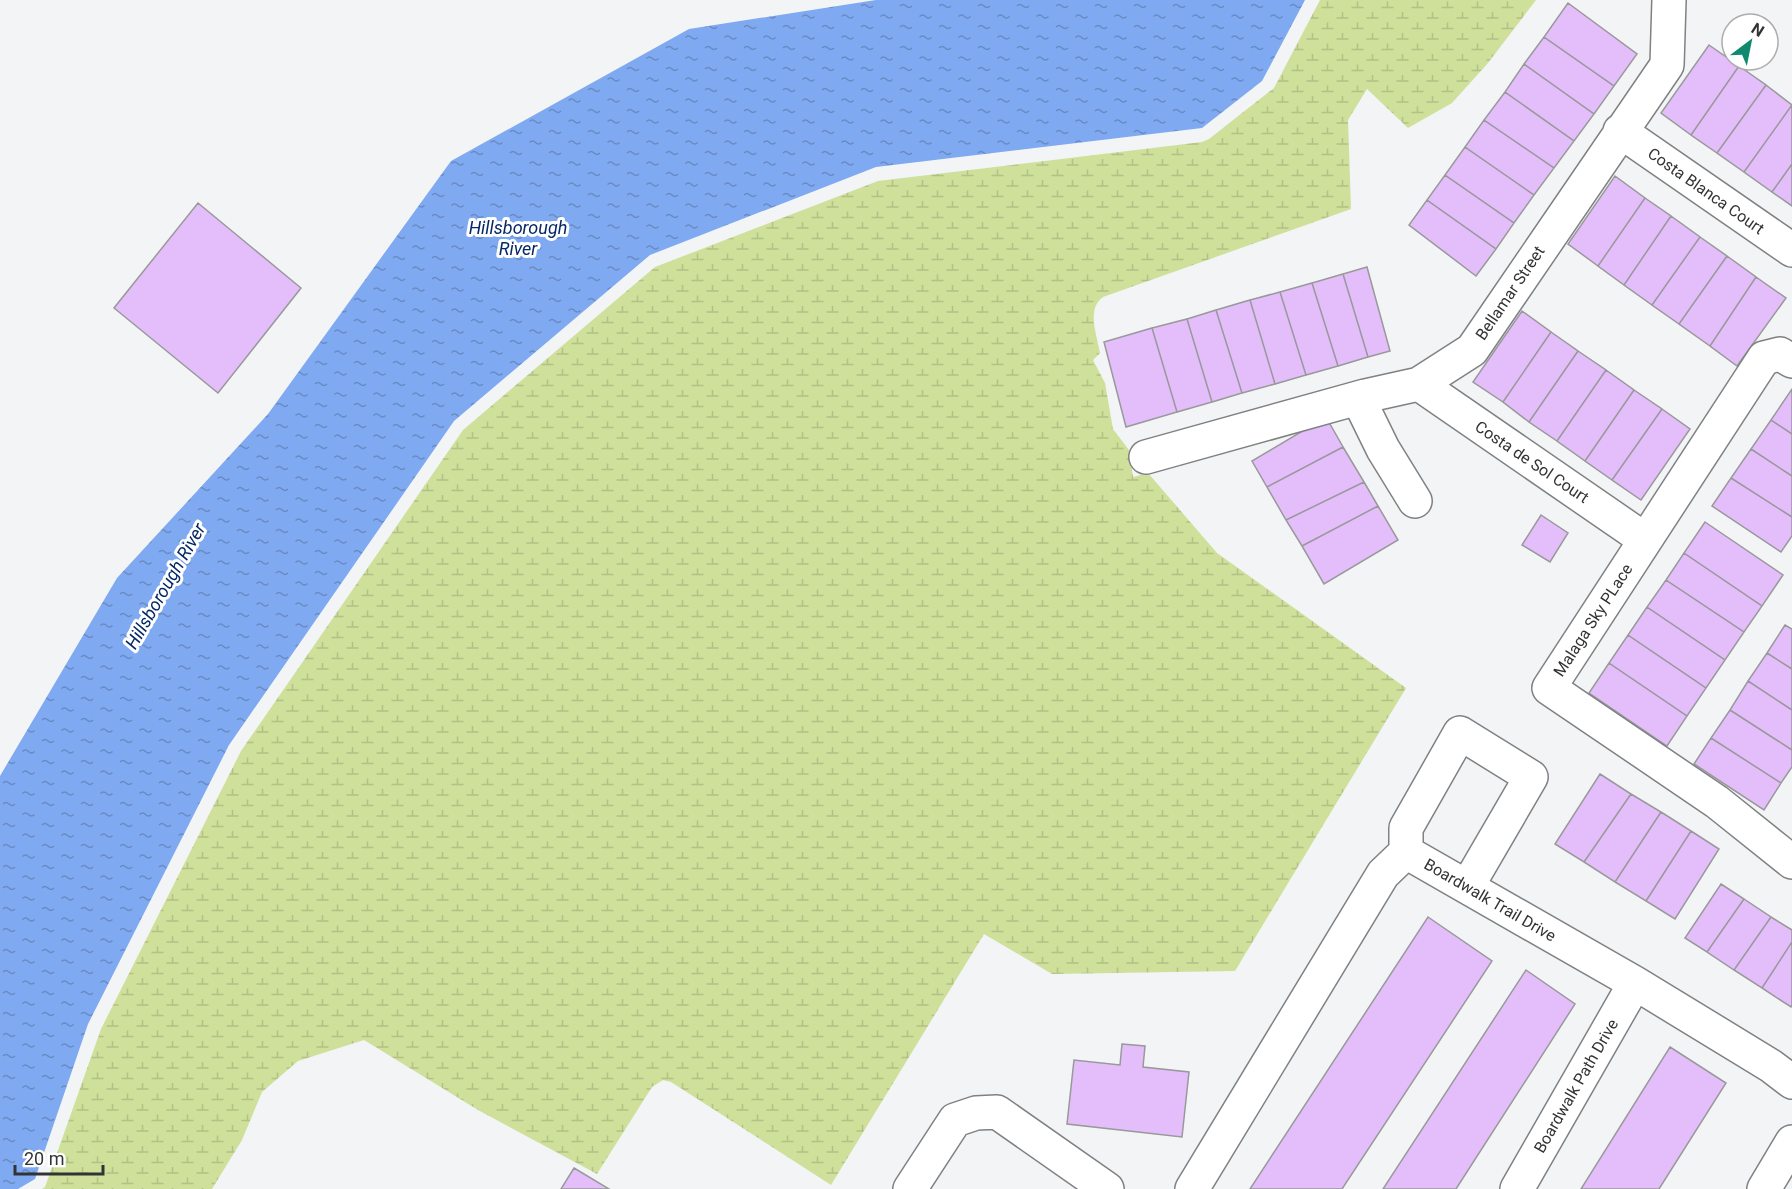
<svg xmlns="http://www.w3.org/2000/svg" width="1792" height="1189" viewBox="0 0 1792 1189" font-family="Roboto,sans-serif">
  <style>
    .wetland { fill: url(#wetland-marsh) }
    .water { fill: url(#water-ripples) }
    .building { fill: #e3befb; stroke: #99989a; stroke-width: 1.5 }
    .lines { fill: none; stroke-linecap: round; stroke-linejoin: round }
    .minor-casing { stroke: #7f8183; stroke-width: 36 }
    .minor { stroke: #fff; stroke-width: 33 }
    .labels { text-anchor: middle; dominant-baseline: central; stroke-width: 6; stroke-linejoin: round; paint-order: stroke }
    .street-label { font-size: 16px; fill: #323334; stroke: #fff }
    .water-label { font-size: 18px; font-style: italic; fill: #062966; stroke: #fff }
  </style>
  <defs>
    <pattern id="wetland-marsh" width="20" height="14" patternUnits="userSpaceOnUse" patternTransform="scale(1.5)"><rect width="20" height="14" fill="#cfe09a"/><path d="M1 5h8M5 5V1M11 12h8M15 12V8" fill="none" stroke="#b2c185"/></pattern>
    <pattern id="water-ripples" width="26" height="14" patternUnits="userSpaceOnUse" patternTransform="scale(1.5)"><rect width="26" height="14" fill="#7fa9f0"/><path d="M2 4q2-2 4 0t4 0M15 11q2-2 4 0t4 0" fill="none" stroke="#698ac3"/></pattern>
  </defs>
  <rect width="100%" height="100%" fill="#f2f4f6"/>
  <path class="wetland" d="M1320 0H1536L1488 63 1452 103 1408 128 1367 89 1348 120 1351 209 1103 297C1086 309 1097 335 1100 353L1093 360 1105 383 1113 429 1129 450 1133 477 1148 473 1217 553 1406 688 1235 971 1052 974 984 934 831 1185 671 1082 663 1080 652 1087 597 1174 478 1110 364 1040 298 1061 262 1092 242 1140 212 1189H42L45 1187 101 1029 241 751 463 430 655 267 878 181 1202 142 1209 139 1274 88Z"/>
  <path class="water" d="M876 0H1305L1262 81 1202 128 876 167 650 255 454 421 229 745 88 1024 35 1179 18 1189H0V776L117 578 268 414 451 161 689 29Z"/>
  <path class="building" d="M1568 3 1637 54 1614 86 1544 37Z
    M1544 37 1614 86 1594 114 1524 64Z
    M1709 45 1739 66 1691 135 1661 113Z
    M1524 64 1594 114 1574 141 1505 92Z
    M1739 66 1766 85 1717 153 1691 135Z
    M1766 85 1792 105 1744 172 1717 153Z
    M1505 92 1574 141 1554 168 1484 120Z
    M1792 105V164L1772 192 1744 172Z
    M1484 120 1554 168 1534 195 1465 147Z
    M1465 147 1534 195 1514 223 1445 175Z
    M1792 164V206L1772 192Z
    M1445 175 1514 223 1496 249 1427 200Z
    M1615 176 1645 198 1598 266 1568 244Z
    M1645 198 1671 216 1624 285 1598 266Z
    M1427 200 1496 249 1476 276 1409 225Z
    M198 203 301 288 218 393 114 308Z
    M1671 216 1700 237 1652 305 1624 285Z
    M1700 237 1727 256 1679 324 1652 305Z
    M1727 256 1756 277 1710 346 1679 324Z
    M1367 267 1390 351 1368 357 1343 274Z
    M1343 274 1368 357 1338 366 1312 283Z
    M1756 277 1786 298 1737 366 1710 346Z
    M1312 283 1338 366 1306 375 1280 292Z
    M1280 292 1306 375 1275 384 1250 300Z
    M1250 300 1275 384 1242 393 1216 310Z
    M1216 310 1242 393 1212 402 1187 319Z
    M1522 311 1551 332 1503 402 1473 382Z
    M1187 319 1212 402 1177 412 1152 328Z
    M1152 328 1177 412 1126 427 1104 342Z
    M1551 332 1578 351 1529 422 1503 402Z
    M1578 351 1606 370 1557 441 1529 422Z
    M1606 370 1634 390 1585 461 1557 441Z
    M1792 389V434L1771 420Z
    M1634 390 1662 409 1612 480 1585 461Z
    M1662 409 1690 429 1641 500 1612 480Z
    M1326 417 1343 447 1267 487 1252 461Z
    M1771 420 1792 434V476L1751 449Z
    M1343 447 1364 482 1286 520 1267 487Z
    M1751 449 1792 476V517L1731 478Z
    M1731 478 1792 517V536L1781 552 1712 506Z
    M1364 482 1378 506 1302 546 1286 520Z
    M1378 506 1398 540 1324 584 1302 546Z
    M1541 515 1568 533 1550 562 1522 545Z
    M1705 522 1783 575 1762 606 1684 553Z
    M1684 553 1762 606 1744 632 1666 580Z
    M1666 580 1744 632 1725 660 1647 607Z
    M1647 607 1725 660 1706 688 1628 635Z
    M1785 625 1792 629V669L1767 653Z
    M1628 635 1706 688 1687 716 1609 663Z
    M1767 653 1792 669V710L1748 681Z
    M1609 663 1687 716 1667 746 1589 693Z
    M1748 681 1792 710V750L1730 710Z
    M1730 710 1792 750V767L1781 783 1711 738Z
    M1711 738 1781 783 1764 810 1694 764Z
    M1600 774 1631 794 1584 862 1555 844Z
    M1631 794 1661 812 1615 882 1584 862Z
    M1661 812 1691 831 1646 901 1615 882Z
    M1691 831 1719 849 1675 919 1646 901Z
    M1721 884 1744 899 1707 952 1685 938Z
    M1744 899 1771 917 1734 970 1707 952Z
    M1428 917 1492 961 1342 1189H1250Z
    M1771 917 1792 930V942L1762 988 1734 970Z
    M1792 942V1005L1791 1007 1762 988Z
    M1526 970 1575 1004 1456 1189H1383Z
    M1122 1044 1145 1046 1143 1067 1189 1072 1182 1137 1067 1124 1074 1060 1120 1065Z
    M1670 1047 1726 1083 1659 1189H1581Z
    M574 1168 609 1189H561Z"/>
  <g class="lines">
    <defs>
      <path id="minor" d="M1620 131 1792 250
        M1792 361 1780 354 1764 358 1549 688 1717 802 1792 862
        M1419 384 1644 539
        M1358 398 1383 449 1415 501
        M1146 457 1365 396 1419 384 1472 350 1667 65 1669 0
        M1406 852V828L1460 733 1531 777 1467 887
        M910 1189 955 1120 976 1113 997 1112 1107 1189
        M1192 1189 1383 874 1406 852 1635 983 1771 1066 1792 1082
        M1517 1189 1635 983
        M1764 1189 1792 1142"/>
    </defs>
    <use href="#minor" class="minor-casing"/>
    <use href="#minor" class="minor"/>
  </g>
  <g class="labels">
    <g class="street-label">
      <text transform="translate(1706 191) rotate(35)">Costa Blanca Court</text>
      <text transform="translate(1510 293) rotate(-56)">Bellamar Street</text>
      <text transform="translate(1532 462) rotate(34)">Costa de Sol Court</text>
      <text transform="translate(1593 620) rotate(-57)">Malaga Sky PLace</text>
      <text transform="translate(1490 900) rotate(30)">Boardwalk Trail Drive</text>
      <text transform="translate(1576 1086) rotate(-60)">Boardwalk Path Drive</text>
    </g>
    <g class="water-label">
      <text x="518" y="227">Hillsborough<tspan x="518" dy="21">River</tspan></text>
      <text transform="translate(165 586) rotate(-60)">Hillsborough River</text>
    </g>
  </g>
  <g transform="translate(1750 42) rotate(32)"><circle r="28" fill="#ffffff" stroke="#adadae" stroke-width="1.5"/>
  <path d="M0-4.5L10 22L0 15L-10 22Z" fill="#0f8a6e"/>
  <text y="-9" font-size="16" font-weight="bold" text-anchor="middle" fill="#323334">N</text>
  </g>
  <path d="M15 1165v9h88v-9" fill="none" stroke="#323334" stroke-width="3"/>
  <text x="24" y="1165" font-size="18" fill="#323334" stroke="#ffffff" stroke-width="4.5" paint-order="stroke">20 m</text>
</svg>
